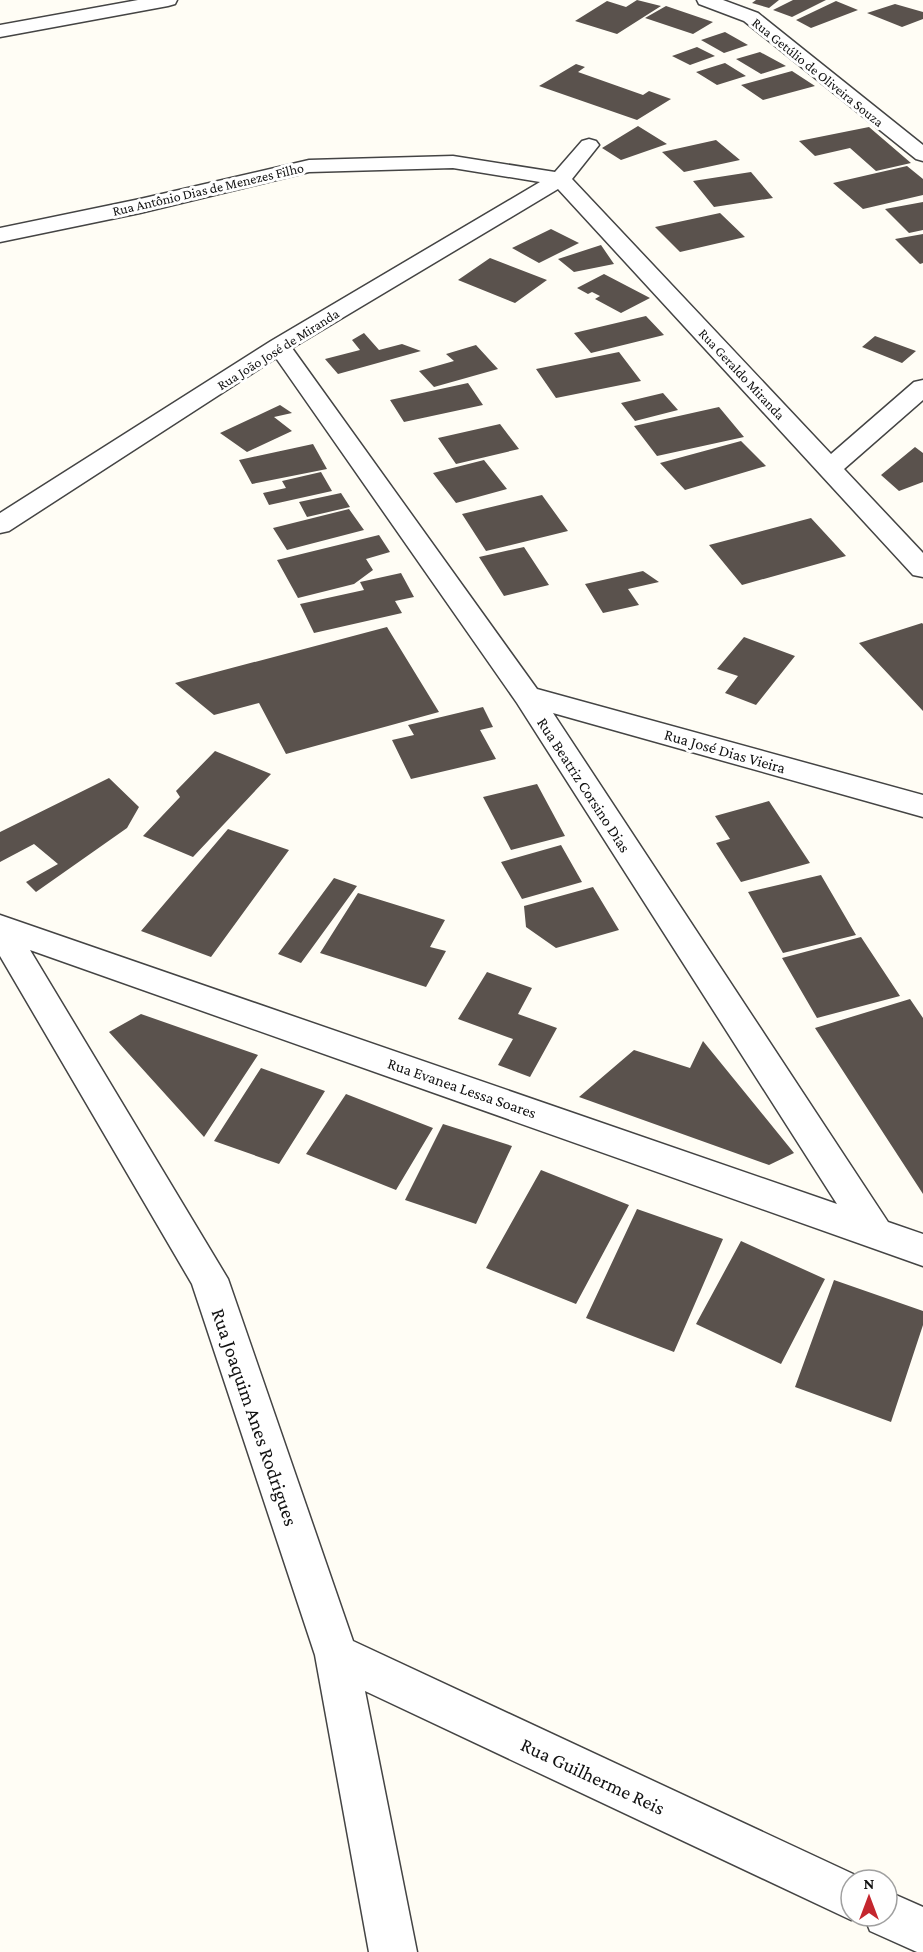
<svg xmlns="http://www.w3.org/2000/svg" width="923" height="1952" viewBox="0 0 923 1952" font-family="'Crimson Pro',serif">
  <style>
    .building { fill: #5a524d }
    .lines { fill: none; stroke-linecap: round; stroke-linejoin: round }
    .minor-casing { stroke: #444; stroke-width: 3 }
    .minor { fill: #fff; fill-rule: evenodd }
    .labels { text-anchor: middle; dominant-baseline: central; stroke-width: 6; stroke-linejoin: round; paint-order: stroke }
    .far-street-label { font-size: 14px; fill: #111; stroke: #fff }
    .street-label { font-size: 16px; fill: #111; stroke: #fff }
    .near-street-label { font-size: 20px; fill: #111; stroke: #fff }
  </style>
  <rect width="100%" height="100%" fill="#fffdf5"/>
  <path class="building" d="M637 0 661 6 617 34 575 21 607 1 626 7Z
    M756 0H779L769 8 752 3Z
    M793 0H826L792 17 773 10Z
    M836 1 858 10 811 28 796 20Z
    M895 4 923 12V19L902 27 867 13Z
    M666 6 713 22 693 34 645 18Z
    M725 32 748 45 724 53 701 40Z
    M697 47 715 56 690 65 672 56Z
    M760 52 786 66 761 74 736 59Z
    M725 63 746 76 717 85 696 72Z
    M576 64 585 67 578 72 643 95 649 91 671 99 637 120 539 86Z
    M792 71 815 86 763 100 741 85Z
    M638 126 667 144 621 160 602 148Z
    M869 127 911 163 876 171 850 148 815 156 799 141Z
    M716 140 740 160 684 172 662 152Z
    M907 166 923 179V195L863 209 833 183Z
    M751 172 773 198 714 207 693 181Z
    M923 202V230L909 233 885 209Z
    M720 213 745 237 680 252 655 227Z
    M551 229 579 243 539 263 512 248Z
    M923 234V263L920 264 895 239Z
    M601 245 614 264 574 272 558 259Z
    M490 258 547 280 515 303 458 280Z
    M604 274 650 298 621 313 595 299 600 296 592 292 588 294 577 288Z
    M646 316 664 335 591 353 574 333Z
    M364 333 379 350 402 344 421 351 338 374 325 359 360 350 352 340Z
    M875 336 916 351 902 363 862 347Z
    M476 345 498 369 434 387 419 371 454 361 446 354Z
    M619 352 641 381 556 398 536 369Z
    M468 383 483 405 404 422 390 400Z
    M663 393 678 410 635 421 621 403Z
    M280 405 292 413 274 417 292 431 247 452 220 433Z
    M719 407 744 437 657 456 634 426Z
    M500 424 519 449 456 464 438 438Z
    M741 441 766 466 685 490 660 463Z
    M313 444 327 469 252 484 239 460Z
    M915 447 923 453V482L899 491 881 475Z
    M484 460 507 489 456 503 433 473Z
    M321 472 332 491 269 505 263 493 286 488 282 481Z
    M341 493 350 507 307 517 299 502Z
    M542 495 568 531 486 551 462 514Z
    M349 509 364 530 287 550 273 528Z
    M811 518 846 556 742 585 709 545Z
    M379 535 390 552 366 559 373 570 354 584 298 598 277 560Z
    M524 547 549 585 504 596 479 557Z
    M643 571 659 582 628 589 639 605 603 613 585 584Z
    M401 573 414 597 395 601 402 613 314 633 300 604 364 590 360 582Z
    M922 623 923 624V711L859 643Z
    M387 627 439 712 286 754 259 703 214 715 175 683Z
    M744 637 795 656 756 705 725 693 738 676 717 669Z
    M483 707 493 727 480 730 496 759 411 779 392 740 414 735 408 725Z
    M215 751 271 774 193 857 143 836 180 797 176 791Z
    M109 778 139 807 127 828 36 892 26 882 58 864 34 844 0 862V832Z
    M537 784 565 836 511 850 483 797Z
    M769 801 810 863 741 882 716 843 730 839 715 816Z
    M228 829 289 850 211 957 141 931Z
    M561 845 582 882 522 899 501 862Z
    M821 875 856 935 783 953 748 892Z
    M334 878 357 886 301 963 278 954Z
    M593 887 619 930 556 948 526 927 524 906Z
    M358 893 445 920 430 947 446 951 426 987 320 953Z
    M861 937 900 996 817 1018 782 958Z
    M487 972 532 988 518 1014 557 1028 530 1077 498 1065 513 1039 458 1019Z
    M910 999 923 1018V1194L815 1028Z
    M141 1014 258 1055 204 1137 109 1032Z
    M703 1041 794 1153 769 1165 579 1097 634 1050 690 1068Z
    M261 1068 325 1091 279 1164 214 1141Z
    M346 1094 433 1128 396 1190 306 1154Z
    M443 1124 512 1146 476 1224 405 1200Z
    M541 1170 629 1205 576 1304 486 1268Z
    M637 1209 723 1239 674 1352 586 1318Z
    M741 1241 825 1279 781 1364 696 1324Z
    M834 1280 923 1311V1325L891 1422 795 1387Z"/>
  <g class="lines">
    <defs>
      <path id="minor" d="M138 0H177L175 4 168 6 0 37V25Z
        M697 0H723L758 13 923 145V161L916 159 744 21 699 4Z
        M589 139 596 141 599 145 572 179 831 454 914 382 923 380V400L844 469 923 553V577L913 575 558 189 292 348 537 689 923 795V817L553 713 888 1222 923 1234V1266L30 950 228 1279 353 1641 866 1880H851V1916H861L851 1920 365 1691 417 1952H369L315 1655 192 1284 0 956V915L837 1204 517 703 276 358 9 531 0 533V513L271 341 540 182 453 168 309 172 140 213 0 242V228L140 199 309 160 453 156 555 172 582 141Z
        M887 1891 923 1907V1952H917L870 1931 864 1916H887Z"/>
    </defs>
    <use href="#minor" class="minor-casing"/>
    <use href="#minor" class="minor"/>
  </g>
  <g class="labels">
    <g class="far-street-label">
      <text transform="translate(818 72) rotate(39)">Rua Getúlio de Oliveira Souza</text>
      <text transform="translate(208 189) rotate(-13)">Rua Antônio Dias de Menezes Filho</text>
      <text transform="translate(278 349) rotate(-32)">Rua João José de Miranda</text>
      <text transform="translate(742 374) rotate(47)">Rua Geraldo Miranda</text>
    </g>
    <g class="street-label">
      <text transform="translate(725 751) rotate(16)">Rua José Dias Vieira</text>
      <text transform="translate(584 785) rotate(57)">Rua Beatriz Corsino Dias</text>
      <text transform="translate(462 1088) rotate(19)">Rua Evanea Lessa Soares</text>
    </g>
    <g class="near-street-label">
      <text transform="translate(255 1417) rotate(71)">Rua Joaquim Anes Rodrigues</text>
      <text transform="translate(593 1776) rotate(25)">Rua Guilherme Reis</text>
    </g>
  </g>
  <g transform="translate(869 1898)"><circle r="28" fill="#ffffff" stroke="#a0a0a0" stroke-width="1.5"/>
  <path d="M0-4.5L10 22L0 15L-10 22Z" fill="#c4262e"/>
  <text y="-9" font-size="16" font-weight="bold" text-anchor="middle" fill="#111111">N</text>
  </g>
</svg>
